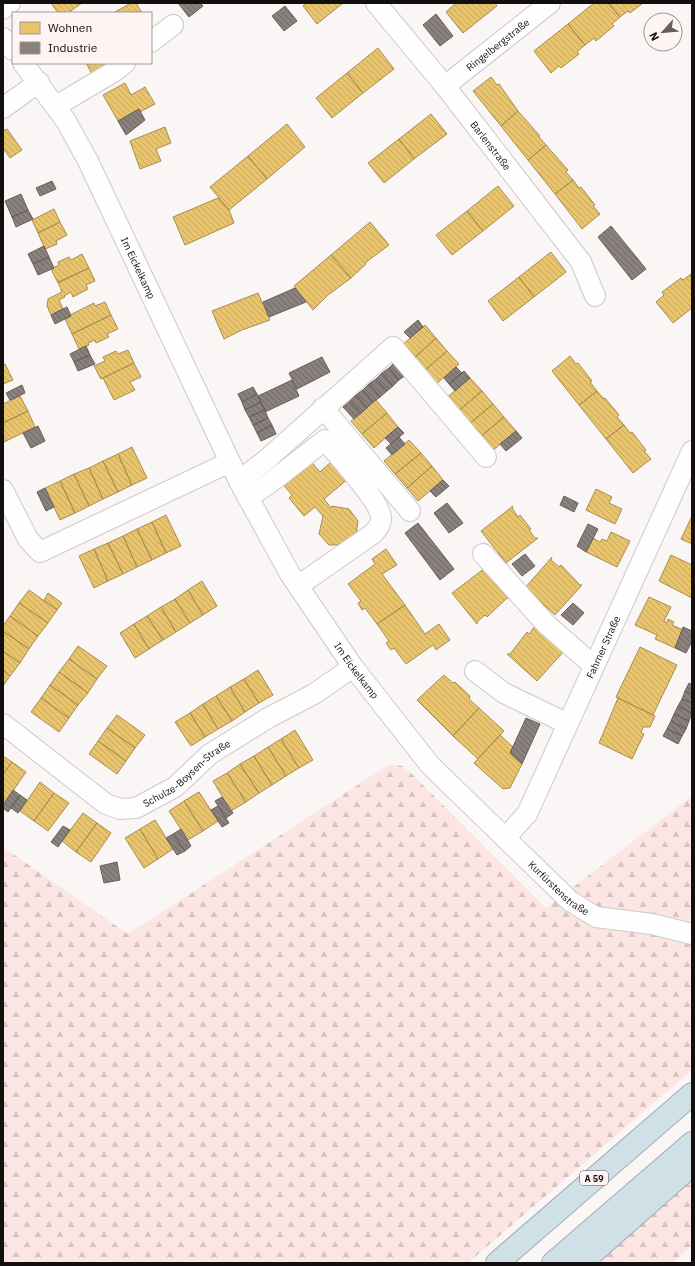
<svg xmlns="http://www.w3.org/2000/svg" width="695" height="1266" viewBox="0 0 695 1266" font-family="'IBM Plex Sans',sans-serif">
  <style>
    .forest { fill: url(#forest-firs) }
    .homes { fill: url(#homes-back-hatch); stroke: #a88e4e }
    .industry { fill: url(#industry-back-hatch); stroke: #665f5b }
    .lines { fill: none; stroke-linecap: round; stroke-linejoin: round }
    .minor-casing { stroke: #cdc9c9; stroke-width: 22 }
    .highway-casing { stroke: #9fadb4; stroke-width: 24 }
    .minor { stroke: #fefefe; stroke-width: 20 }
    .highway { stroke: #d0e0e7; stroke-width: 22 }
    .labels { text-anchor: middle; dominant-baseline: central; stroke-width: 4; stroke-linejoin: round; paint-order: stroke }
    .shield { fill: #fef4f3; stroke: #595453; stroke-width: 1 }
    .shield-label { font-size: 9px; font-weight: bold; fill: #120f0e }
    .street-label { font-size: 10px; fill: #120f0e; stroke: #fef4f3 }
  </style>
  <defs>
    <pattern id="forest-firs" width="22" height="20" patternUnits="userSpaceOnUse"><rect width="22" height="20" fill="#fce6e4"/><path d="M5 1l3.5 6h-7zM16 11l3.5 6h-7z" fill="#d7c4c2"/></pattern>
    <pattern id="homes-back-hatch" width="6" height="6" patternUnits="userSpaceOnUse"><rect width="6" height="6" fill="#e9c46a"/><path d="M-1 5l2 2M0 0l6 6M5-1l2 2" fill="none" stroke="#c7a75b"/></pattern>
    <pattern id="industry-back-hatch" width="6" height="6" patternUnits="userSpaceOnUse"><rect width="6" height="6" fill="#8a817c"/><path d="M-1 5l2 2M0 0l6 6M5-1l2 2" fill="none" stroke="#6f6864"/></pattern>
  </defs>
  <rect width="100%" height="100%" fill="#fbf6f6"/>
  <path class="forest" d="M390 764 402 766 411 773 546 908 692 796V1070L468 1263H3V847L128 934Z
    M692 1178V1246L672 1263H598Z"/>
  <path class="homes" d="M51 3H82L68 13H58Z
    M131 3H136L142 13H113Z
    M306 3H343L317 24 303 6Z
    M456 3H495L497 6 463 33 446 12Z
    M594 3H608L620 17 612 24 614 26 596 41 594 38 585 45 568 24Z
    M608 3H643L630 13 628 11 620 17Z
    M568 24 585 45 577 52 579 54 561 68 559 66 551 73 534 51Z
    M378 48 394 69 363 93 347 73Z
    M86 63H116L93 76Z
    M347 73 363 93 332 118 316 98Z
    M491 77 497 85 499 84 518 111 501 126 473 91Z
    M125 83 131 95 145 87 155 104 140 112 139 109 118 121 103 95Z
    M518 111 540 136 539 137 546 145 528 160 501 126Z
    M431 114 447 134 414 159 399 139Z
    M287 124 305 147 267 179 248 156Z
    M165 127 171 143 156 149 161 161 140 169 130 141Z
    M7 129 22 150 10 158 3 148V131Z
    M399 139 414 159 384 183 368 163Z
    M546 145 568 170 566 172 573 180 555 194 528 160Z
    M248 156 267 179 229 210 210 187Z
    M573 180 579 188 581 187 595 205 593 206 600 214 582 229 555 194Z
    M498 186 514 206 483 231 467 211Z
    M218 198 229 210 234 223 185 245 173 217Z
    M54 209 60 222 38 233 32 220Z
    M467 211 483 231 452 255 436 235Z
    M60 222 67 235 56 241 57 244 45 249 38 233Z
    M370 222 389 245 365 263 366 264 351 278 331 255Z
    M551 252 566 272 534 297 519 277Z
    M82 254 89 268 58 283 51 269 59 265 58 262 69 257 71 260Z
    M331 255 351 278 328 295 313 310 294 286Z
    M89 268 95 281 86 285 88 289 73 297 71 292 64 296 65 297 59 300 63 309 51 315 47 306 48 299 62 292 58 282Z
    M691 274 692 308 673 323 656 302 664 295 662 292 681 278 683 280Z
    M519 277 534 297 503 321 488 301Z
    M258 293 270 320 242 330 224 339 212 311Z
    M105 302 111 315 72 334 65 319 71 316 70 315 94 303 95 306Z
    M111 315 118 329 107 334 109 337 96 343 95 340 88 343 89 345 79 349 72 334Z
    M425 325 436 338 412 360 400 347Z
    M436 338 447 351 423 372 412 360Z
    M128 350 134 363 101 379 94 366 105 361 103 357 116 351 118 354Z
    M447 351 459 364 434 386 423 372Z
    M570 356 576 364 578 363 592 381 590 382 597 391 579 405 552 371Z
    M134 363 141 377 130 382 135 390 114 400 103 378Z
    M5 364 13 380 3 384V365Z
    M470 378 482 391 457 412 445 399Z
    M482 391 493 404 468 425 457 412Z
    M597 391 604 399 605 398 619 415 617 417 624 425 606 439 579 405Z
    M20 396 28 411 3 423V404Z
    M376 400 387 413 362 434 351 421Z
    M493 404 504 417 479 438 468 425Z
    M28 411 35 427 4 442 3 423Z
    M387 413 398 427 374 448 362 434Z
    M504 417 516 431 491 452 479 438Z
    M624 425 630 433 632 432 646 450 644 451 651 459 633 473 606 439Z
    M409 440 421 453 395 474 384 461Z
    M132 447 147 478 132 485 118 454Z
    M421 453 432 466 407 488 395 474Z
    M118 454 132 485 118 492 103 461Z
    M308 458 320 472 332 461 348 479 324 499 331 508 332 506 349 509 358 521 356 535 344 545H329L319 534 323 516 315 507 304 516 289 498 292 495 280 481Z
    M103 461 118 492 103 499 89 468Z
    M432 466 443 480 418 501 407 488Z
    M89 468 103 499 89 506 74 474Z
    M74 474 89 506 75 513 60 481Z
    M60 481 75 513 60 520 45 488Z
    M596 489 612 497 609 503 622 509 615 524 586 510Z
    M513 506 512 508 518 517 520 515 531 529 529 530 535 538H538L506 563 481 531Z
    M166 515 181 546 166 553 152 522Z
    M692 516V544L681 539Z
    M152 522 166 553 152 560 137 529Z
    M137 529 152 560 137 567 123 536Z
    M611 532 630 541 617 567 586 552 593 538 600 542 602 539 607 541Z
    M123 536 137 567 123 574 108 543Z
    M108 543 123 574 108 581 94 549Z
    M94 549 108 581 94 588 79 556Z
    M386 549 397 565 382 574 405 605 377 624 365 608 362 610 358 603 361 601 348 584 375 564 372 559Z
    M671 555 692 565V598L659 581Z
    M552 557 551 560 559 567 561 565 580 585H582L555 615 525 588Z
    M485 568 510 599 507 598 487 617 485 615 477 622V624L452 593Z
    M202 581 217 606 203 615 188 590Z
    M29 590 57 610 48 623 19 603Z
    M188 590 203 615 190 623 175 599Z
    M48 593 62 603 57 610 44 600Z
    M649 597 671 607 664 621 667 623 668 619 674 622 672 625 683 630 675 648 655 639 657 635 635 625Z
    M175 599 190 623 176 632 161 607Z
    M19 603 48 623 38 636 10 616Z
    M405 605 425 634 439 624 450 640 436 650 433 645 406 664 394 648 391 650 386 643 389 641 377 624Z
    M161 607 176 632 163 640 147 616Z
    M10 616 38 636 29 649 3 631V626Z
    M147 616 163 640 149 649 134 624Z
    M134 624 149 649 135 658 120 633Z
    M535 626 565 650 537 681 507 654H510L527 632 529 634Z
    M3 631 29 649 20 663 3 651Z
    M78 646 107 666 97 679 69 659Z
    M640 647 677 665 653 715 616 697Z
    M3 651 20 663 10 676 3 670Z
    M69 659 97 679 88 693 59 672Z
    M3 670 10 676 3 686Z
    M258 670 273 695 259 703 244 679Z
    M59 672 88 693 78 705 50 685Z
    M444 675 453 683 455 682 470 696 469 699 479 708 453 736 417 700Z
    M244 679 259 703 245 712 230 687Z
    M50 685 78 705 69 718 41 698Z
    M230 687 245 712 232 721 216 696Z
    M216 696 232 721 218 729 203 704Z
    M41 698 69 718 59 732 31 712Z
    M618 698 655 716 650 727H643L641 733 644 734 632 759 599 743Z
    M203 704 218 729 205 737 190 713Z
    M479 708 504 731 478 759 453 736Z
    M190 713 205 737 191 746 175 722Z
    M117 715 145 735 135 748 107 728Z
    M107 728 135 748 126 761 98 741Z
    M295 730 313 760 299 768 281 739Z
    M500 735 513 747 510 753 522 764 510 788 503 789 474 763Z
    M281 739 299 768 286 776 268 747Z
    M98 741 126 761 117 774 89 754Z
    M268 747 286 776 272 785 254 756Z
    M3 756 12 762 3 774Z
    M254 756 272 785 259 793 240 764Z
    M12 762 26 772 6 801 3 799V774Z
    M240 764 259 793 246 802 227 773Z
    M227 773 246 802 231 811 213 781Z
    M40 782 54 793 34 821 20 811Z
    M199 792 218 821 203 831 184 801Z
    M54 793 69 803 48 831 34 821Z
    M184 801 203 831 188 840 169 811Z
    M83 813 97 823 76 852 62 841Z
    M155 820 173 849 158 859 140 829Z
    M97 823 111 833 91 862 76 852Z
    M140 829 158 859 144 868 125 838Z"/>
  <path class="industry" d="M178 3H200L203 6 189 17Z
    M285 6 297 21 284 31 272 16Z
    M436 14 453 36 440 46 423 25Z
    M139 109 145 120 126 135 118 121Z
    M52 181 56 189 40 196 36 188Z
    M21 194 28 210 12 217 5 201Z
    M28 210 33 219 16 227 12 217Z
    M611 226 646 269 632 280 598 237Z
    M44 246 49 257 33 264 28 254Z
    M49 257 54 268 38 275 33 264Z
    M295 288 306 302 269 317 263 302Z
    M67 307 71 316 55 324 51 315Z
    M418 320 423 327 410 338 404 332Z
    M86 346 90 355 74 362 70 354Z
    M90 355 95 364 78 371 74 362Z
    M322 357 330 372 297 389 289 373Z
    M395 362 406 375 399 380 389 368Z
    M456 367 462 373 449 384 444 378Z
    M389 368 399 380 393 386 382 373Z
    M464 371 470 378 455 391 449 384Z
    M382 373 393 386 387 391 376 379Z
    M376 379 387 391 380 397 369 384Z
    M292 380 299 396 265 412 258 396Z
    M369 384 380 397 373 402 363 390Z
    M22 385 25 393 10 400 6 393Z
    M253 387 257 394 242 402 238 394Z
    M363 390 373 402 367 408 356 395Z
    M257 394 261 402 245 410 242 402Z
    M356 395 367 408 361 413 350 401Z
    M350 401 361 413 354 419 343 407Z
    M261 402 265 410 249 417 245 410Z
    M265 410 268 418 253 425 249 417Z
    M268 418 272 425 257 433 253 425Z
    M272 425 276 434 261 441 257 433Z
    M38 426 45 441 31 448 23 433Z
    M398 427 404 433 391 444 385 438Z
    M516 431 522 438 506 451 500 444Z
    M399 437 405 444 392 455 386 448Z
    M443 480 449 486 436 497 430 491Z
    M45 488 54 507 46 511 37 492Z
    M564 496 578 503 574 512 560 505Z
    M447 503 463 523 449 533 434 513Z
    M418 523 454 569 440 580 405 533Z
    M588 524 598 529 586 552 577 546Z
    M525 554 535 566 522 576 512 564Z
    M573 603 584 613 573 625 561 615Z
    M683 627 692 631V641L686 653 675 648Z
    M689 683 692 685V694L685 691Z
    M685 691 692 694V703L682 699Z
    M682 699 692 703V713L678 706Z
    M678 706 692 713 689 721 674 714Z
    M674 714 689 721 686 729 671 721Z
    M526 718 540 724 522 764 510 753Z
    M671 721 686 729 682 736 667 729Z
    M667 729 682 736 678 744 663 736Z
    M13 790 20 795 8 812 3 808V805Z
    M20 795 27 800 18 813 11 808Z
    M222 797 233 813 226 818 215 801Z
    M218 806 229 823 222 827 211 810Z
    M63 826 70 830 58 847 51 842Z
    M181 829 191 846 185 851 173 834Z
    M173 834 185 851 177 855 166 838Z
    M117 862 120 880 104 883 100 866Z"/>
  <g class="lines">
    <defs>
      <g id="minor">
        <path id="s1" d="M376 3 445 86 581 262 595 296"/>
        <path d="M3 9 10 3"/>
        <path d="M3 38 13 50"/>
        <path d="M151 42 173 25"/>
        <path id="s2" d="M23 63 66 121 88 161 239 481 290 574 353 667 430 765 570 901 596 917 652 924 692 934"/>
        <path id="s3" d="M445 86 550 3"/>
        <path d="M56 106 115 71 125 63"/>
        <path d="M3 108 39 82"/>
        <path d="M323 408 410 511"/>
        <path d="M239 481 266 460 393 347 486 457"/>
        <path d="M3 490 28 539 40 552 230 462"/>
        <path d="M248 498 271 482 325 440C337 455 380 501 381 517 382 523 377 529 374 533L298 586"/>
        <path d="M483 554 546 624 594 666"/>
        <path d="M475 671 504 693 568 724"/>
        <path id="s4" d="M3 724 106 804 120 809 136 808 175 787 210 754 268 718 314 694 353 667"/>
        <path id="s5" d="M505 838 527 814 692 451"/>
      </g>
      <path id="highway" d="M497 1263 692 1094
        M553 1263 692 1143
        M581 1263 692 1165"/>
    </defs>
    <use href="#minor" class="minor-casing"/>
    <use href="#highway" class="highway-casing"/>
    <use href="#minor" class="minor"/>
    <use href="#highway" class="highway"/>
  </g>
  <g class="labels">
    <rect class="shield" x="580" y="1171" width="28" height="14" rx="3"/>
    <g class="shield-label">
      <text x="594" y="1178">A 59</text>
    </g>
    <g class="street-label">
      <text stroke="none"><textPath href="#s3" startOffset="67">Ringelbergstraße</textPath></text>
      <text stroke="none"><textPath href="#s1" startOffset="183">Barlenstraße</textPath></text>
      <text stroke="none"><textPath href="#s2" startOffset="236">Im Eickelkamp</textPath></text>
      <text stroke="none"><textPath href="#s5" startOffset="216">Fahrner Straße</textPath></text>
      <text stroke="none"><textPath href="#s2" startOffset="695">Im Eickelkamp</textPath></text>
      <text stroke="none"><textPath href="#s4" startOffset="223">Schulze-Boysen-Straße</textPath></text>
      <text stroke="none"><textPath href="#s2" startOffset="993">Kurfürstenstraße</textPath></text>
    </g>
  </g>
  <rect width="695" height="1266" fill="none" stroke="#120f0e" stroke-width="8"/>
  <rect x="12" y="12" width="140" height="52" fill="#fef4f3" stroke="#a09897"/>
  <rect x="20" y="22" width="20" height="12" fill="#e9c46a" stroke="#a09897"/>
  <text x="48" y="32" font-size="12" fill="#120f0e">Wohnen</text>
  <rect x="20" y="42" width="20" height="12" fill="#8a817c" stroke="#a09897"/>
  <text x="48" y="52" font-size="12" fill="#120f0e">Industrie</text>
  <g transform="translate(663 32) rotate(243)"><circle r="19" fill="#fef4f3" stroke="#a09897"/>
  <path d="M0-3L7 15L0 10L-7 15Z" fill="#64605f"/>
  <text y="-6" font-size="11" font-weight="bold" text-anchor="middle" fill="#120f0e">N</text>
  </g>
</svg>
